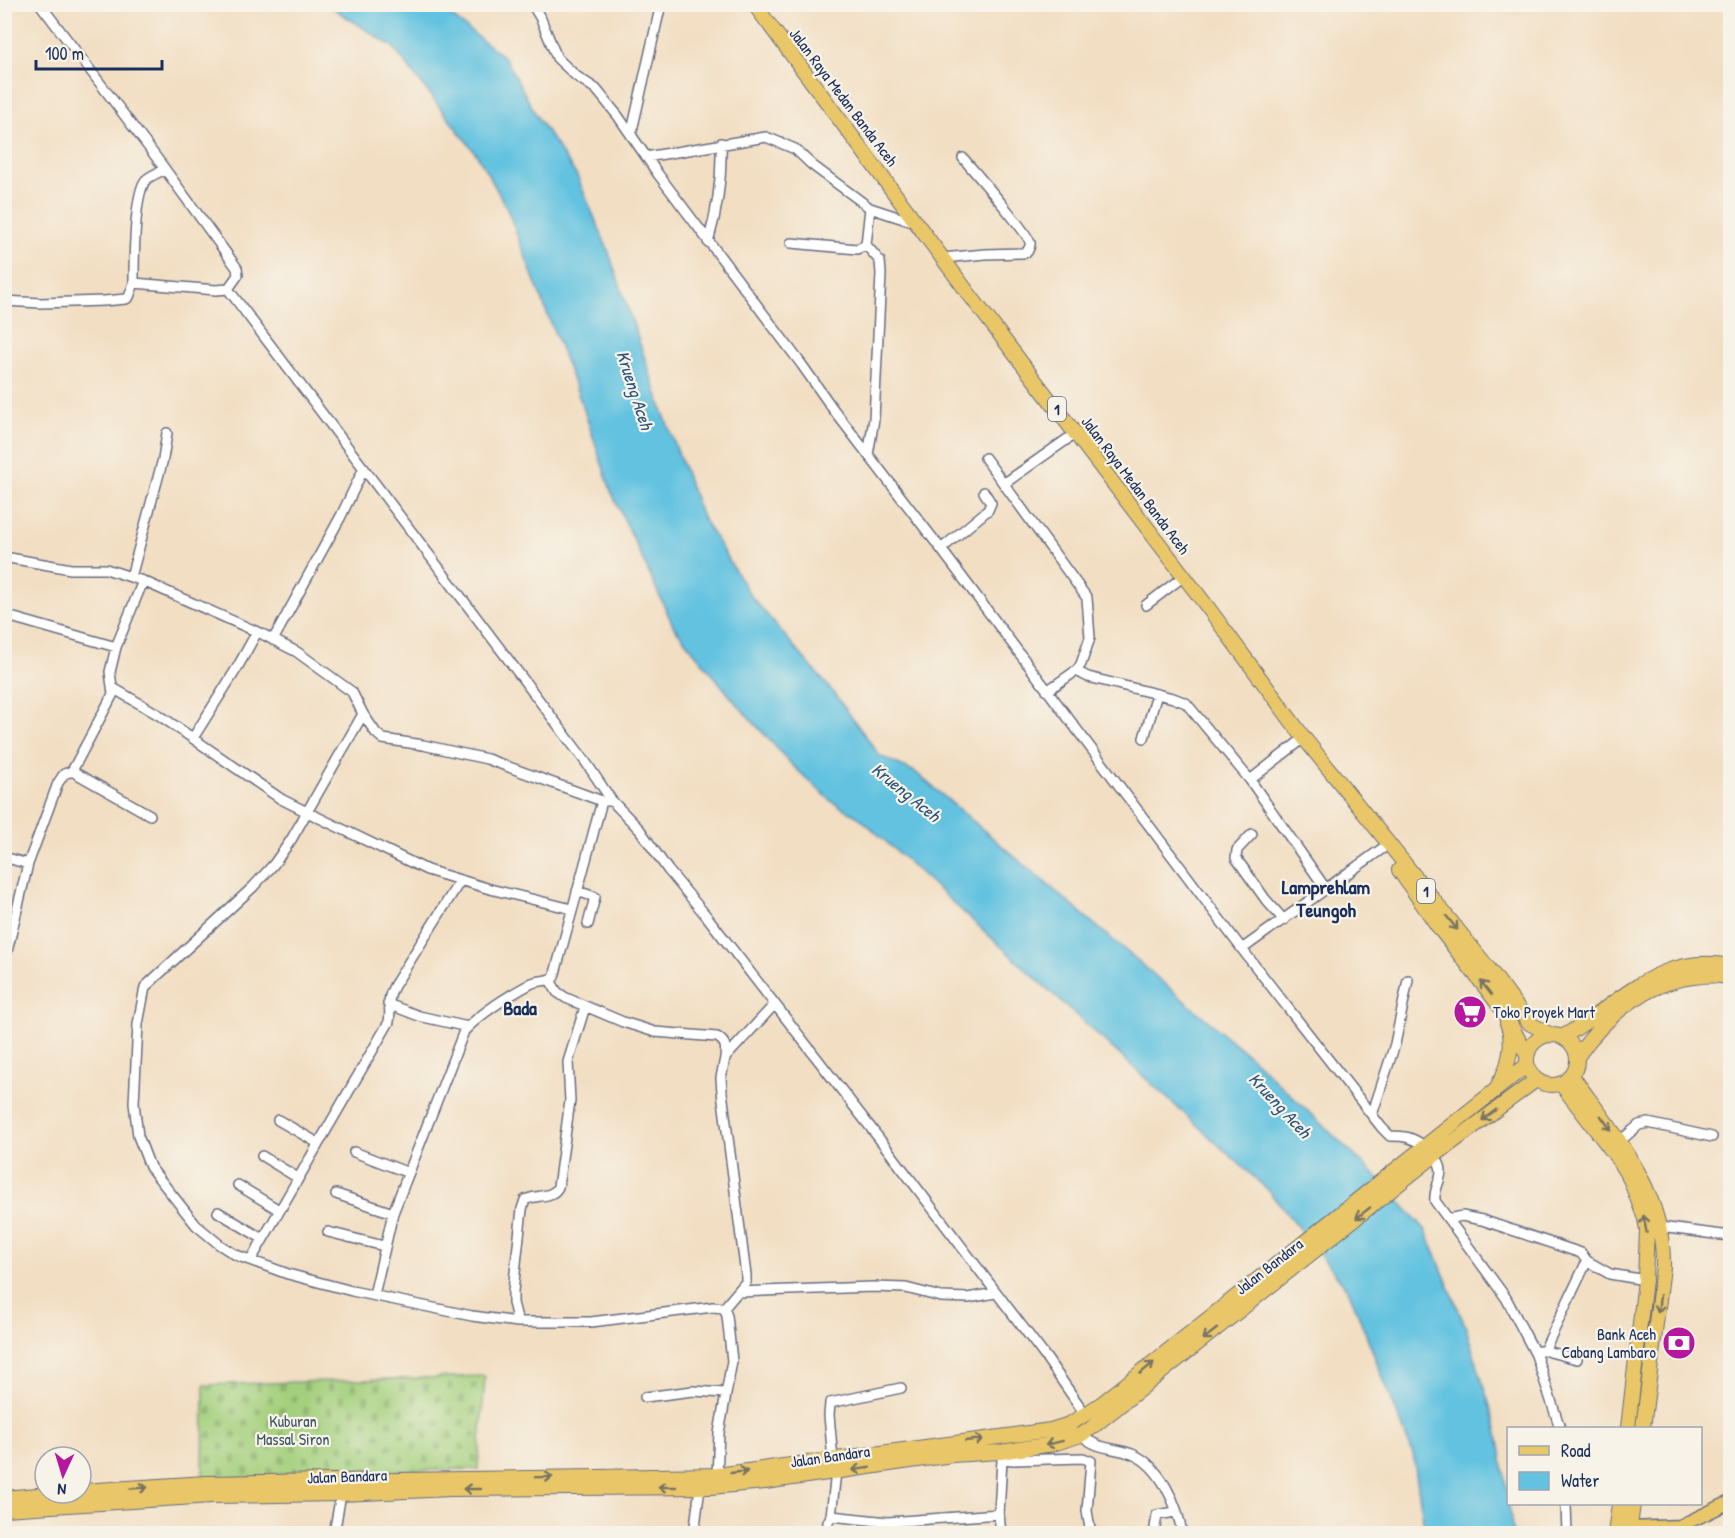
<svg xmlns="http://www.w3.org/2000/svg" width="1735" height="1538" viewBox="0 0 1735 1538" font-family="'Patrick Hand',sans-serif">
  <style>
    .cemetery { fill: url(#cemetery-stones); stroke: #60806e; stroke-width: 1.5 }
    .water { fill: #62c2e0; stroke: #3e789f; stroke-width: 1.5 }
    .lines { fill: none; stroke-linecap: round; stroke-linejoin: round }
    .minor-casing { stroke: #666c81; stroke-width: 12 }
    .major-casing { stroke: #666c81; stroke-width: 15 }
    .highway-casing { stroke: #666c81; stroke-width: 16 }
    .minor { stroke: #fff; stroke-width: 9 }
    .major { stroke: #e9c769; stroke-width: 12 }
    .highway { stroke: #e9c769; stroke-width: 14 }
    .oneway { stroke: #787363 }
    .labels { text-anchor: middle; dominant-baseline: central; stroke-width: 4.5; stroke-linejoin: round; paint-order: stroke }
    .shield { fill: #f7f3e8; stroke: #5d6a87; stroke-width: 1.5 }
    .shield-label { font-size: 15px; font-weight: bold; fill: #1b2f5e }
    .street-label { font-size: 16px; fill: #1b2f5e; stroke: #f7f3e8 }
    .poi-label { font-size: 16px; fill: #1b2f5e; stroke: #f7f3e8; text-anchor: start }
    .park-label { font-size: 16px; fill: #3d5766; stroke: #f7f3e8 }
    .water-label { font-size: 18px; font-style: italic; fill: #2d547e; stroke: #f7f3e8 }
    .quarter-label { font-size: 20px; font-weight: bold; fill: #1b2f5e; stroke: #f7f3e8 }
  </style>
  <defs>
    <pattern id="cemetery-stones" width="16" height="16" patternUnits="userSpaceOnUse" patternTransform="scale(1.5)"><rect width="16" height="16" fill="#a4d07d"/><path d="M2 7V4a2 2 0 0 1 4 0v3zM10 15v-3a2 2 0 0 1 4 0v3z" fill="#8db36e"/></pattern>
  </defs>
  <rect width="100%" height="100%" fill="#f7f3e8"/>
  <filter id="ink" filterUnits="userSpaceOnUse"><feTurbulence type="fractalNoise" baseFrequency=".0167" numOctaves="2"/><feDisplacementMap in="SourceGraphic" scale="12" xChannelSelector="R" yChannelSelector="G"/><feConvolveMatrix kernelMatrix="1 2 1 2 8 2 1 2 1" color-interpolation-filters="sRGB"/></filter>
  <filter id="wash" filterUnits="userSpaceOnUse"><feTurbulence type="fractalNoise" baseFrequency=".008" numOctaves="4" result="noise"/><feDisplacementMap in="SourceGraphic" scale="24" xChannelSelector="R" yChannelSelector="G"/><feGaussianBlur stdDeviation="1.35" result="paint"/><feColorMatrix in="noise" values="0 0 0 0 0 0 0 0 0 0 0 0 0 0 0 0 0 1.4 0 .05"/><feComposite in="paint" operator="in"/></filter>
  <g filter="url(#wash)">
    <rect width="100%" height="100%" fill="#f2dec2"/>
    <path class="cemetery" d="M485 1376 478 1469 335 1472 334 1477 203 1480 204 1385Z"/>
    <path class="water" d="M328 5H437L505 58 539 120 577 176 608 250 663 412 701 515 750 595 833 692 880 756 915 772 1253 1059 1375 1175 1425 1229 1466 1328 1498 1433 1513 1533H1425L1413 1454 1349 1291 1268 1190 860 818 831 801 792 765 736 703 674 627 611 491 583 407 506 206 477 155 393 47Z"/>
  </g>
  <g filter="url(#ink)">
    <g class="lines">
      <defs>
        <path id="minor" d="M40 4 156 157 237 268 238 275 228 289 585 761 612 801
          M532 4 541 19 557 58 576 76 596 89 618 116 658 174 802 365 833 409 941 549 1248 957 1382 1128 1390 1136C1405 1136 1412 1137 1424 1146
          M631 135 661 4
          M646 157 766 137 795 149 812 165 870 208 916 223
          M708 242C718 209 722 177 721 143
          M791 243 857 249 866 245
          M943 258 985 254 1023 253 1027 252C1028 250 1031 246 1030 243 1030 235 972 169 963 158
          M134 283C134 263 134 196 145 181 150 175 159 173 165 169
          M4 301 41 303 104 301 126 299 129 297 134 283 216 290 228 289
          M868 455 874 419 881 274 880 261 866 245 870 208
          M985 458 1087 598 1090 638 1081 664 1077 670
          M1005 483 1076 433
          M941 549 988 510 991 503 984 492
          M4 557 71 569H106L143 581 262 634 297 652 352 692 363 714 376 733 383 739 423 745 487 759 602 801H612L640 830 668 870 708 918 888 1150 1047 1359 1085 1414
          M131 577 163 459 167 433
          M1146 605 1184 576
          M4 615 116 647
          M273 640 341 516 364 468
          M113 688 159 715 281 799 307 812 427 870 490 889 572 909
          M1047 691 1077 670 1080 673 1088 677 1173 698 1186 703 1250 780 1304 738
          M363 714 291 840 274 864 253 887 145 987 138 1024 134 1103 138 1136 150 1167 196 1225 220 1245 236 1255 288 1274 352 1291 472 1316 518 1322H591L713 1307 724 1308
          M193 738 237 668 257 632
          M1144 738 1157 694
          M72 771 150 815
          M1250 780 1326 889
          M1252 834 1237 850 1236 858 1266 900 1284 920
          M4 857 28 864 4 964
          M28 864 58 783 64 774 72 771 113 694 110 672 116 647 143 581
          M577 891 595 897 588 924
          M1242 949 1383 848
          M550 980 557 992 566 998 623 1022 655 1032 717 1037C727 1043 726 1048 725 1058
          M388 1004 419 1016 468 1027
          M1372 1115 1395 1044 1408 980
          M278 1120 318 1143
          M1619 1142 1639 1125 1648 1123 1712 1137
          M354 1152 409 1173
          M262 1156 298 1178
          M1434 1156C1450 1174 1433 1183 1435 1201L1506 1298 1536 1355 1560 1428
          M238 1185 279 1210
          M336 1194 393 1213
          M218 1212 263 1239
          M1448 1219 1462 1216 1482 1220 1581 1253 1587 1261 1544 1351
          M1660 1227 1730 1236
          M328 1232 384 1246
          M251 1260 389 1022C392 1006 385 1003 394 986L460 881
          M1587 1261 1610 1274 1645 1280
          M738 1292 872 1287 906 1288 941 1297 968 1298 995 1293
          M374 1295 393 1213 464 1031C483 1011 508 996 532 983 539 980 547 982 554 977L602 801
          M724 1308 746 1282V1275L722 1092 721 1078 725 1058 774 1005
          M518 1322 513 1303V1291L522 1209 525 1200C536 1194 552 1199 558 1187L570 1101 568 1062 585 1007
          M1539 1351H1546L1577 1359
          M645 1397 693 1391 725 1393
          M1081 1435C1100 1451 1111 1446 1132 1454 1160 1465 1178 1505 1182 1534
          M1002 1459 1014 1460 1083 1458 1091 1461 1087 1511 1091 1534
          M833 1460 829 1415 830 1403 901 1388
          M717 1475 719 1433 732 1361 727 1316 724 1308
          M1566 1504 1567 1534
          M999 1514 1001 1534
          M831 1516 836 1472
          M334 1534 341 1494
          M694 1534 700 1487
          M827 1534 828 1522 831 1516 888 1522 999 1514 1002 1459 1000 1452
          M1154 1534 1157 1515 1176 1512"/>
        <path id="major" d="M1630 1528 1680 1526 1730 1502"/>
        <path id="highway" d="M754 4 969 294 1209 609 1304 738 1489 969 1529 1023 1551 1035
          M1399 870 1437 925 1502 1009 1527 1055
          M1527 1060a25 25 0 1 1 50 0a25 25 0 1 1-50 0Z
          M1562 1037C1620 1005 1657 952 1730 966
          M1577 1057C1604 1017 1645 983 1693 977 1706 975 1718 974 1730 978
          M1572 1076C1614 1134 1665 1191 1663 1267L1643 1428
          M1561 1084 1615 1155 1630 1179 1645 1219 1647 1230 1645 1280 1628 1428
          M1498 1085C1509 1067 1515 1043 1507 1023
          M81 1491 206 1483 717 1475 1051 1430 1070 1424 1101 1404 1527 1065
          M4 1498 60 1493
          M4 1509 212 1496 341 1494 451 1489 711 1487 765 1482 952 1455 1000 1452 1053 1444 1081 1435 1090 1429 1434 1156 1536 1080
          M1615 1534 1619 1504
          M1629 1534 1633 1504"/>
      </defs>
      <use href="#minor" class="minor-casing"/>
      <use href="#major" class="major-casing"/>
      <use href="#highway" class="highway-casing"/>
      <use href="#minor" class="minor"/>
      <use href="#major" class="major"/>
      <use href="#highway" class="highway"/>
    </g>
    <defs><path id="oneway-shaft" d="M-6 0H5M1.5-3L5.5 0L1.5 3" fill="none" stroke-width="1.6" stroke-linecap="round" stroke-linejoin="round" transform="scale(1.5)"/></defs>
    <g class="oneway">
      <use href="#oneway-shaft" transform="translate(1452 923) rotate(51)"/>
      <use href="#oneway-shaft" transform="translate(1486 988) rotate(-128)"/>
      <use href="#oneway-shaft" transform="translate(1489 1115) rotate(143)"/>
      <use href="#oneway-shaft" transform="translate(1606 1123) rotate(54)"/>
      <use href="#oneway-shaft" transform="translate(1363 1213) rotate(142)"/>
      <use href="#oneway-shaft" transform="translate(1645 1224) rotate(-100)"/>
      <use href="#oneway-shaft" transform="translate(1659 1304) rotate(97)"/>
      <use href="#oneway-shaft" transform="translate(1210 1334) rotate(142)"/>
      <use href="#oneway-shaft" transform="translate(1147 1368) rotate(-39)"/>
      <use href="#oneway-shaft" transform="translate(974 1440) rotate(-6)"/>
      <use href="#oneway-shaft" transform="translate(1054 1443) rotate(166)"/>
      <use href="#oneway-shaft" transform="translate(861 1469) rotate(171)"/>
      <use href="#oneway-shaft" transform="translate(739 1472) rotate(-6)"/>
      <use href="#oneway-shaft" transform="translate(544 1477) rotate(-1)"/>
      <use href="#oneway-shaft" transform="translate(667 1487) rotate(180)"/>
      <use href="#oneway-shaft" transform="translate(139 1488) rotate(-4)"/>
      <use href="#oneway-shaft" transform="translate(472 1489) rotate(180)"/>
    </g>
  </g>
  <defs>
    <symbol id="supermarket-disc" viewBox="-11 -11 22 22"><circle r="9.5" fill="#b5179e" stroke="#f7f3e8"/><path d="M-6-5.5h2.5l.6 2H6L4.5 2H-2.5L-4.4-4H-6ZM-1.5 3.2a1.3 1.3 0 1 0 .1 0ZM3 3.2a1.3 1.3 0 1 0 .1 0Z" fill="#fff"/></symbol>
    <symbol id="bank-disc" viewBox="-11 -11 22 22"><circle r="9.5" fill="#b5179e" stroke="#f7f3e8"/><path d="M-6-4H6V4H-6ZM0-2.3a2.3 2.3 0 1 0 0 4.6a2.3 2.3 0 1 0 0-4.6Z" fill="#fff"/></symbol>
  </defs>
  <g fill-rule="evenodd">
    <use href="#supermarket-disc" x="1451" y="993" width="38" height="38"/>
    <use href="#bank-disc" x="1660" y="1324" width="38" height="38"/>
  </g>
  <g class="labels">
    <g class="shield">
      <rect x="1048" y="397" width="18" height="24" rx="4.5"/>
      <rect x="1417" y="879" width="18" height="24" rx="4.5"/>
    </g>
    <g class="shield-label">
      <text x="1057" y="409">1</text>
      <text x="1426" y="891">1</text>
    </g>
    <g class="street-label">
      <text transform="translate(844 97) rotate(53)">Jalan Raya Medan Banda Aceh</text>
      <text transform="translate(1136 485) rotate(53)">Jalan Raya Medan Banda Aceh</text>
      <text transform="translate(1269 1266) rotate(-38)">Jalan Bandara</text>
      <text transform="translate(830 1456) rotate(-8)">Jalan Bandara</text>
      <text transform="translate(347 1476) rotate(-2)">Jalan Bandara</text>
    </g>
    <g class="poi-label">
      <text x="1493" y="1012">Toko Proyek Mart</text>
      <text x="1656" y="1334" text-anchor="end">Bank Aceh<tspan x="1656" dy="18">Cabang Lambaro</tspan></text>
    </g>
    <g class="park-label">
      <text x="293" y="1421">Kuburan<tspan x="293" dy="18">Massal Siron</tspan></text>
    </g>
    <g class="water-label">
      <text transform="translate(635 390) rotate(72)">Krueng Aceh</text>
      <text transform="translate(906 792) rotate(39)">Krueng Aceh</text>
      <text transform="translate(1280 1105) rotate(47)">Krueng Aceh</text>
    </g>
    <g class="quarter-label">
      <text x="1326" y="886">Lamprehlam<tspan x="1326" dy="23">Teungoh</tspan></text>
      <text x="520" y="1007">Bada</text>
    </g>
  </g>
  <rect width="1735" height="1538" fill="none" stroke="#f7f3e8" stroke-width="24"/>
  <rect x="1507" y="1427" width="195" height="78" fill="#f7f3e8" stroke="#9fa5b1" stroke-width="1.5"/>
  <rect x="1519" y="1446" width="30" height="9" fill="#e9c769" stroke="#9fa5b1" stroke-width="1.5"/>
  <text x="1561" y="1457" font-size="18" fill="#1b2f5e">Road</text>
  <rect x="1519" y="1472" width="30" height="18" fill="#62c2e0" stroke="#9fa5b1" stroke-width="1.5"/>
  <text x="1561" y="1487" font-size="18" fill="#1b2f5e">Water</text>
  <g transform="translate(63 1475) rotate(184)"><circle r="28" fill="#f7f3e8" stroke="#9fa5b1" stroke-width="1.5"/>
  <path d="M0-4.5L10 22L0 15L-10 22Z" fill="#b5179e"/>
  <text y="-9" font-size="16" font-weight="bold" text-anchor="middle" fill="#1b2f5e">N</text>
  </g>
  <path d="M36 60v9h126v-9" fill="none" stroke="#1b2f5e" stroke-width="3"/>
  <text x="45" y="60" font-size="18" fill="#1b2f5e" stroke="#f7f3e8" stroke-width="4.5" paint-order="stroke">100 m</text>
</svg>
